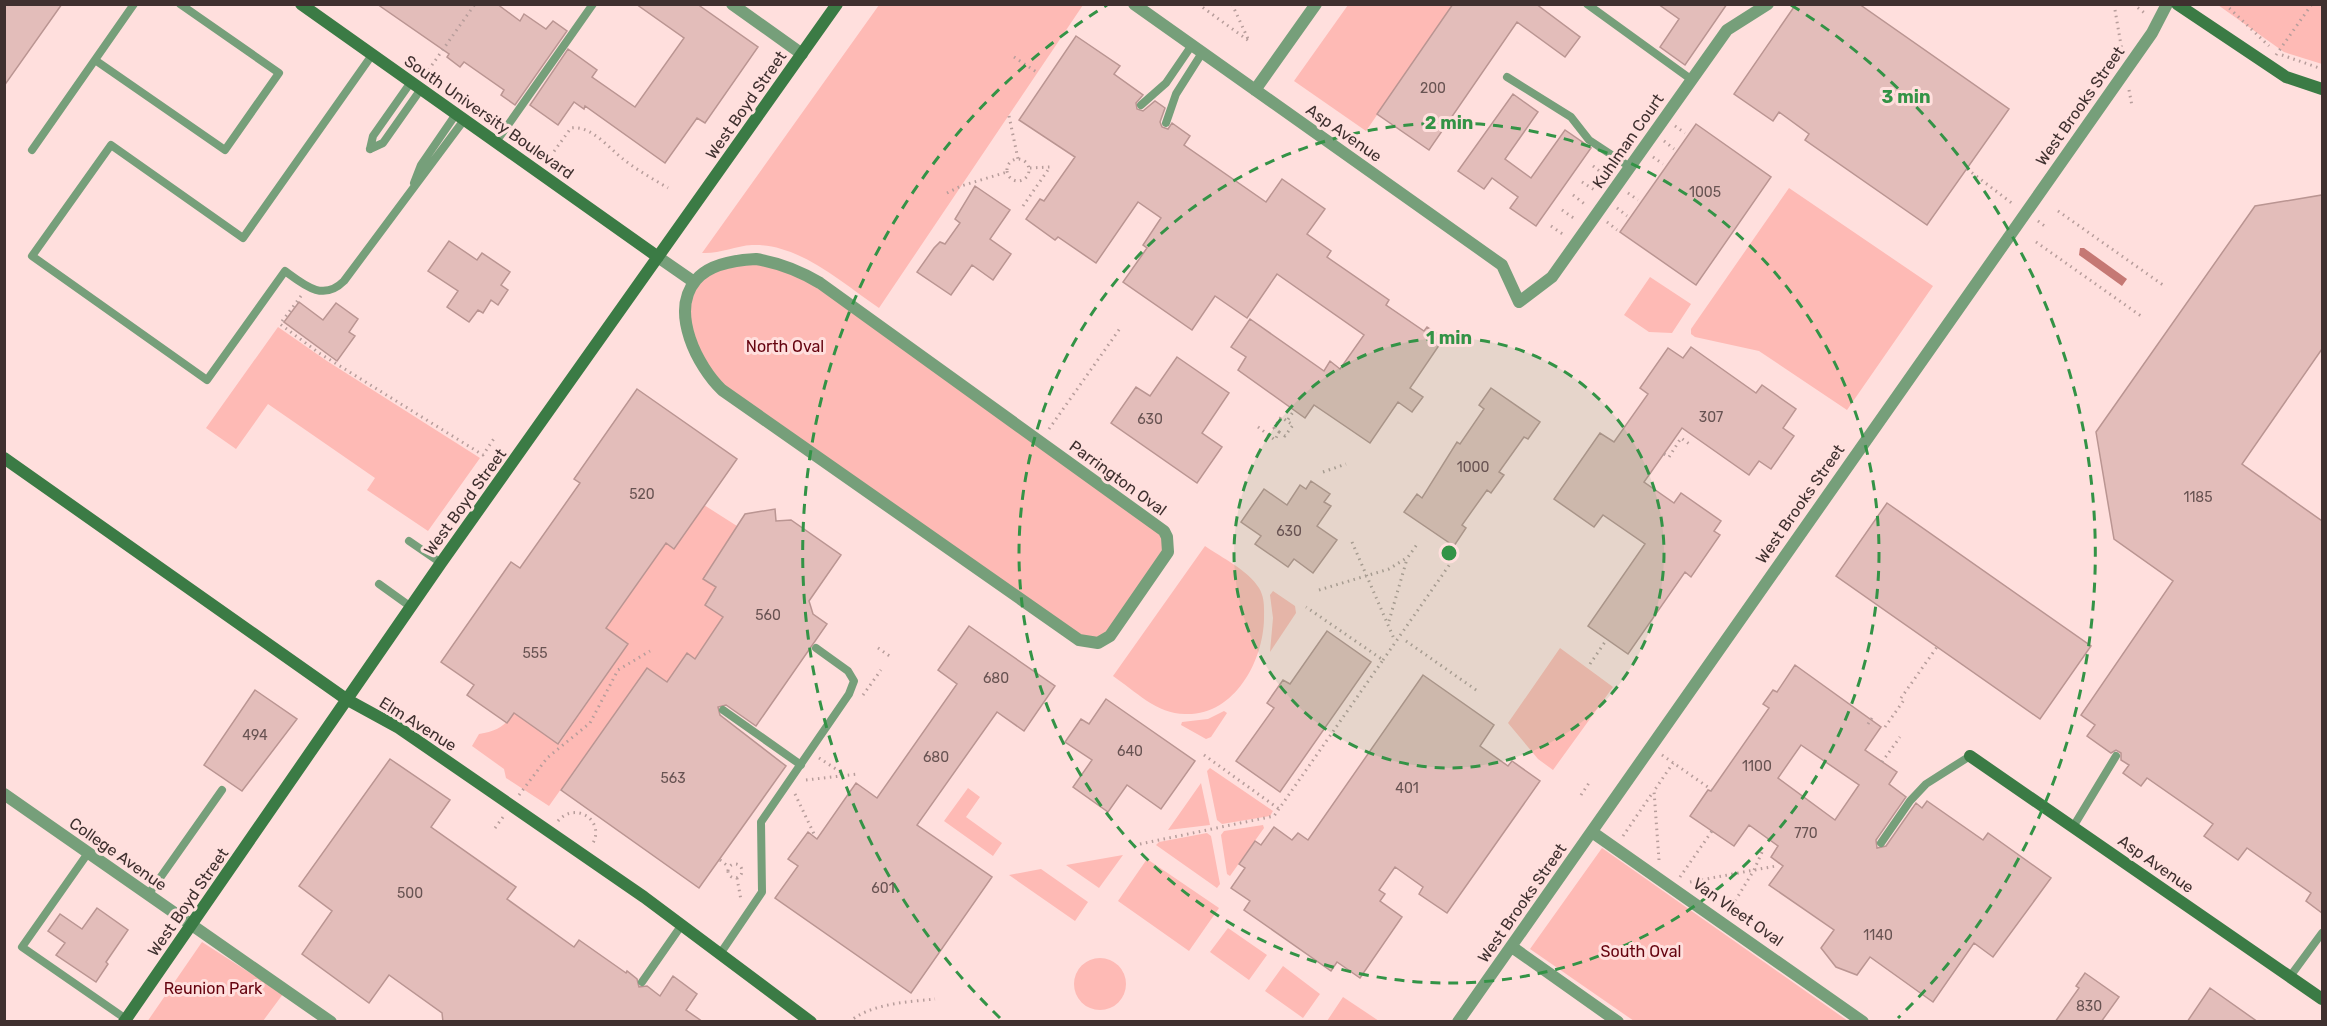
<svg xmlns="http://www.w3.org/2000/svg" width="2327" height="1026" viewBox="0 0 2327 1026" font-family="Rubik,sans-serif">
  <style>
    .green { fill: #febab5 }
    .water { fill: #c57874 }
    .building { fill: #e3bdba; stroke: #ba9592; stroke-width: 1.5; fill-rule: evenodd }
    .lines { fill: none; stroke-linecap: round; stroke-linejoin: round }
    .path { stroke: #b79d9b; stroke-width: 3; stroke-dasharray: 1.5 4.5; stroke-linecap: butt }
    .lane { stroke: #769f7a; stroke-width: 8 }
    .street { stroke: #769f7a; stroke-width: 12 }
    .secondary { stroke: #3b7b45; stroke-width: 12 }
    .ring { fill: none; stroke: #339346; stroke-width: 3; stroke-dasharray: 10 8 }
    .labels { text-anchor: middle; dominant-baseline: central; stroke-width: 6; stroke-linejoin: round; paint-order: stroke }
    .number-label { font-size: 14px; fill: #685352 }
    .street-label { font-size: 16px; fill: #3f302f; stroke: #ffdfdd }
    .park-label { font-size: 16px; fill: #65030f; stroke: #ffdfdd }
    .centre { fill: #339346; stroke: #ffdfdd; stroke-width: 3 }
    .ring-label { font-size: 18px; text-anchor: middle; font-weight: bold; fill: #339346; stroke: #ffdfdd; stroke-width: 6; stroke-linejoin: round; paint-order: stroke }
  </style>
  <rect width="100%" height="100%" fill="#ffdfdd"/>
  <path class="green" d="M879 5H1083L879 308C842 283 799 243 752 245 735 246 719 254 702 253Z
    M1348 5 1452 6 1366 131 1294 81Z
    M2218 5H2322V64L2284 52Z
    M1789 188 1933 286 1847 410 1759 351 1695 337 1691 334V329Z
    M742 260 790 268 1156 525 1168 544 1110 636 1090 642 722 390 697 358 687 309 703 274Z
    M1650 277 1691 304 1672 333 1649 332 1624 315Z
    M278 327 327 361 480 458 428 531 367 490 375 478 268 404 236 449 206 428Z
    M704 505 737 526 703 579 716 587 706 605 723 617 695 659 687 653 677 667 683 673 689 697 647 668 549 806 506 778 504 769 472 746 479 734C496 731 504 727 514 713L559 744 628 644 590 617 598 606 614 617 666 543 674 548Z
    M1205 546C1222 558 1248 570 1259 588 1265 598 1264 608 1264 619 1263 662 1234 716 1185 714 1157 714 1135 691 1113 676Z
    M1273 591 1295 606 1296 613 1270 652 1273 618 1270 595Z
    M1560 648 1613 687 1553 770 1538 759 1508 723Z
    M1224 711 1227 713 1211 737 1206 739 1181 725 1182 722 1208 719Z
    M1210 768 1273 811 1270 816 1222 824 1217 820 1207 771Z
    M1201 783 1210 825 1168 830Z
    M968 788 980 797 966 817 1002 843 993 856 944 821Z
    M1263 825 1264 828 1230 876 1227 874 1221 835 1224 831Z
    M1207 833 1211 836 1220 884 1217 888 1156 845 1159 842Z
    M1602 848 1848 1021H1634L1530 949Z
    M1123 855 1099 888 1066 865Z
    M1147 859 1219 908 1189 951 1118 901Z
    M1041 869 1088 902 1075 921 1009 875Z
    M1228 928 1267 955 1249 980 1210 952Z
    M202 942 283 994 263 1021 147 1022Z
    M1074 984a26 26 0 1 1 52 0a26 26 0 1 1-52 0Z
    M1283 966 1320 994 1303 1018 1265 991Z
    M1343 997 1379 1021H1327Z"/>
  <path class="water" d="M2080 248H2084L2127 279 2122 286 2079 255Z"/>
  <path class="building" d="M4 4H62L4 86Z
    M377 4H497L520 21 524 14 546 29 553 21 567 31 515 105 501 95 504 90 464 62 460 67 447 57 449 54Z
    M636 4H697L758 47 705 123 697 118 665 163 585 106 584 109 574 102 558 125 530 105 568 49 597 70 592 77 635 107 684 38Z
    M1453 4H1536L1580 37 1565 57 1517 22 1429 150 1377 114Z
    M1658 4H1727L1685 65 1660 47 1679 19Z
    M1796 4H1859L2009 109 1927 225 1805 140 1809 134 1779 112 1773 121 1734 94Z
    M1076 36 1120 66 1114 74 1143 95 1136 103 1137 109 1143 111 1155 101 1165 108 1160 122 1162 127 1168 129 1172 123 1190 136 1184 145 1266 202 1282 179 1325 209 1307 234 1331 251 1327 257 1389 300 1386 305 1424 331 1427 327 1444 338 1410 388 1423 397 1412 412 1398 402 1370 443 1314 405 1305 418 1238 370 1246 357 1231 347 1250 319 1324 371 1330 361 1340 369 1364 335 1277 274 1247 318 1215 296 1192 330 1123 282 1147 248 1143 245 1161 218 1138 202 1096 263 1058 237 1055 240 1026 219 1040 199 1044 201 1075 157 1019 120Z
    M1513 94 1538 112 1505 159 1531 178 1565 130 1591 148 1536 226 1510 208 1518 197 1492 178 1484 189 1458 171Z
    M1696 124 1771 177 1696 285 1620 232Z
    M975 186 1010 210 990 239 1011 254 993 280 972 265 951 295 917 272 934 248 940 242 945 244 960 223 955 219Z
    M2322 195V349L2242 464 2322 521V913L2306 901 2311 893 2247 848 2238 860 2204 836 2213 824 2147 778 2141 786 2123 773 2129 765 2121 760V753L2116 750 2111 753 2087 736 2095 725 2081 715 2173 581 2114 539 2096 432 2255 206Z
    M449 241 477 260 482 253 510 272 501 285 508 290 498 305 491 300 483 313 478 310 469 322 447 307 458 291 428 271Z
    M299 302 323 320 336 303 358 319 349 332 355 336 337 361 284 322Z
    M1691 347 1756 393 1762 385 1796 409 1783 428 1794 436 1771 469 1759 461 1749 475 1682 428 1644 482 1674 503 1681 493 1721 521 1714 531 1720 535 1691 577 1685 572 1628 654 1588 626 1645 544 1603 515 1594 527 1554 499 1600 433 1614 442 1648 394 1640 388 1668 348 1683 358Z
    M1177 357 1229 393 1202 433 1222 447 1197 483 1111 423 1136 387 1150 396Z
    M1491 388 1540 422 1528 439 1524 437 1499 472 1504 475 1491 493 1487 490 1462 525 1466 528 1454 546 1404 512 1417 494 1422 498 1457 442 1460 444 1484 409 1479 405Z
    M637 389 737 459 674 549 666 543 606 628 628 644 558 744 514 713 507 723 467 695 474 685 441 662 511 562 520 568 580 483 574 479Z
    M1311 481 1330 494 1324 502 1331 506 1317 526 1337 540 1313 573 1294 559 1288 567 1255 544 1261 536 1241 522 1264 489 1287 505 1300 485 1306 489Z
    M1887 503 2091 646 2040 719 1836 576Z
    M775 509 776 521 791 520 841 555 809 601 813 614 827 624 756 726 726 705 718 707 720 715 786 766 699 888 561 790 647 668 667 682 687 653 695 659 723 617 705 605 716 587 703 579 745 514Z
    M969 626 1055 686 1024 731 997 712 917 825 992 877 911 993 775 898 798 866 788 859 808 832 817 839 856 783 877 798 957 684 938 670Z
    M1327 631 1371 662 1280 792 1236 761 1274 708 1267 703 1283 680 1290 684Z
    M1795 665 1881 727 1865 750 1897 772 1889 784 1906 797 1876 840 1877 848 1886 846 1916 803 1922 808 1927 801 1983 840 1988 833 2051 878 1993 957 1974 943 1933 1002 1870 957 1857 975 1836 967 1821 948 1834 930 1769 885 1783 866 1771 857 1778 846 1749 825 1734 846 1690 816 1708 790 1711 791 1769 708 1763 704 1773 690 1777 692ZM1801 745 1859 785 1835 820 1778 778Z
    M1423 675 1494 725 1480 746 1508 766 1512 761 1540 781 1447 913 1419 894 1423 887 1395 867 1379 890 1385 894 1380 901 1402 917 1360 978 1337 962 1331 971 1244 910 1250 901 1231 888 1245 868 1239 864 1255 841 1261 845 1274 827 1292 840 1298 833 1308 840Z
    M255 690 297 719 242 791 204 765Z
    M1106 699 1195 761 1161 809 1127 785 1108 812 1073 787 1092 760 1065 742 1081 719 1089 724Z
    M390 759 450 800 431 827 516 887 507 899 574 947 579 940 626 973 627 971 637 979 639 987 647 986 660 996 673 976 697 994 686 1010 703 1022H443L442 1013 389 975 369 1003 302 954 332 911 299 886Z
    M97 908 128 930 106 962 108 964 96 982 56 955 65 943 48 931 60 914 82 929Z
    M2085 973 2119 997 2101 1022H2055L2079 988 2076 986Z
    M2210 988 2258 1022H2187Z"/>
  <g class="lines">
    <path class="path" d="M1198 4 1249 41 1232 4
      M2114 4 2122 51
      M2133 4 2146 14
      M2225 4 2269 46
      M2276 55 2312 4
      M2282 55 2322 69
      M1014 57 1038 73
      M425 75 475 4
      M2129 90 2132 106
      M1009 116 1018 159
      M1675 126 1685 133
      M1664 141 1674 149
      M1653 157 1663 164
      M1007 170a11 11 0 1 1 22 0a11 11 0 1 1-22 0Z
      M547 161 571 128C591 125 609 148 623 159 637 170 653 179 668 188
      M1593 166 1606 176
      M1967 169 2013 204
      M1582 182 1596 191
      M947 193 961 186 1007 172
      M1628 193 1638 200
      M1573 195 1586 205
      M1023 206 1050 167 1029 168
      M1617 208 1627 216
      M1562 210 1575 219
      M2058 211 2163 285
      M2038 221 2046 227
      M1607 222 1617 230
      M1551 226 1564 235
      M2036 242 2141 316
      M301 296 280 324 319 353 483 455 495 437
      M1258 427 1275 440 1279 432 1274 428 1281 417 1287 421
      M1049 429 1121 327
      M1279 432 1285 436 1293 425 1287 421 1293 412
      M1664 454 1669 457 1681 438 1692 446
      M1323 472 1346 464
      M1352 542 1395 641
      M1319 590 1389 569 1408 557 1418 543
      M1389 621 1407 559
      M1406 641 1479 692
      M878 648 891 657
      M1383 660 1450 564
      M1590 664 1607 639
      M863 695 881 670
      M1901 698 1937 647
      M1868 724 1872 718
      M1885 727 1904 700
      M1204 755 1279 809
      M1662 755 1712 790
      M819 758 842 773 840 775
      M1882 762 1900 737
      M806 780 858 774
      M795 794 815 836
      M519 795 547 758 590 723 618 670 650 651
      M1581 795 1591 780
      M558 821C575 801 605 820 593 843
      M495 828 503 817
      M1623 836 1653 792
      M1140 844 1274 816 1383 660 1306 607
      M720 860 729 867
      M1659 860 1654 791 1673 763
      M728 871a7 7 0 1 1 14 0a7 7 0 1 1-14 0Z
      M1680 877 1712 831
      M737 878 741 900
      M1690 882 1776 866
      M1729 911 1754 870 1763 850
      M849 1022C872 1003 908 1002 935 999"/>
    <path class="lane" d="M1587 4 1692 80
      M372 55 243 238 111 145 32 256 207 380 285 271C304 285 323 302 344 281L464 120
      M95 60 225 150 279 73 180 4
      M1507 77 1571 117 1589 140 1630 167
      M1141 105 1166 83 1192 45
      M1166 123 1176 94 1202 53
      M496 142 593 4
      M370 149 383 143 421 89
      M370 149 373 136 411 82
      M32 150 134 4
      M414 183 421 165 456 114
      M409 541 441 563
      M379 584 411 607
      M723 710 801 765
      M2073 827 2116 756
      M1881 843 1910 801 1926 784 1970 756
      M88 853 22 947 126 1019
      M148 895 222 790
      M720 954 762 892 761 822 849 694 854 681 848 671 816 648
      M2289 978 2322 933
      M642 982 681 926"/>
    <path class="street" d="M732 4 802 54
      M1134 4 1502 265 1519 302 1552 277 1727 30 1768 4
      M1255 90 1316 4
      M658 257 694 282
      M756 259C780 263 800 271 820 283L1164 531 1167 537 1168 552 1110 636 1098 643 1079 640 722 390C698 367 669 312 696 280 709 264 736 260 756 259Z
      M4 794 331 1022
      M1592 832 1863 1022
      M1512 947 1618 1022
      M1458 1022 2152 33 2167 4"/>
    <path class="secondary" d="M301 4 658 257
      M2177 4 2286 77 2322 89
      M4 458 346 699 399 728 644 897 811 1022
      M1970 756 2322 999
      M124 1022 441 563 837 4"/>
  </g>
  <circle cx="1449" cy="553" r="215" fill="#339346" fill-opacity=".12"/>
  <g class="ring">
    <circle cx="1449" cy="553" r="215"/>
    <circle cx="1449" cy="553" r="430"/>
    <path d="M1000 1018A646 646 0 0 1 1107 5M1791 5A646 646 0 0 1 1898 1018"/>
  </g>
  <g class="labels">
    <g class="number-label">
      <text x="1433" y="88">200</text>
      <text x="1705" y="192">1005</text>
      <text x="1711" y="417">307</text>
      <text x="1150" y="419">630</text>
      <text x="1473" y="467">1000</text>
      <text x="642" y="494">520</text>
      <text x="2198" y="497">1185</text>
      <text x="1289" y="531">630</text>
      <text x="768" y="615">560</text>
      <text x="535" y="653">555</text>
      <text x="996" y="678">680</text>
      <text x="255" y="735">494</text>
      <text x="1130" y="751">640</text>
      <text x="936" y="757">680</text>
      <text x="1757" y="766">1100</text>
      <text x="673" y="778">563</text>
      <text x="1407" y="788">401</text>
      <text x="1806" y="833">770</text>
      <text x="883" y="888">601</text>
      <text x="410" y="893">500</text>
      <text x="1878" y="935">1140</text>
      <text x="2089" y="1006">830</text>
    </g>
    <g class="street-label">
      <text transform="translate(746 105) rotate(-55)">West Boyd Street</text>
      <text transform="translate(2080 106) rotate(-55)">West Brooks Street</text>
      <text transform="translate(489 117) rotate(35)">South University Boulevard</text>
      <text transform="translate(1344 133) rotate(35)">Asp Avenue</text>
      <text transform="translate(1628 141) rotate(-55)">Kuhlman Court</text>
      <text transform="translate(1118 478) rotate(36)">Parrington Oval</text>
      <text transform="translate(465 502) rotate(-54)">West Boyd Street</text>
      <text transform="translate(1800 504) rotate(-55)">West Brooks Street</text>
      <text transform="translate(418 724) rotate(32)">Elm Avenue</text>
      <text transform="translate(118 854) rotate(35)">College Avenue</text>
      <text transform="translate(2156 864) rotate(35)">Asp Avenue</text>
      <text transform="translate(188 902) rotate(-55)">West Boyd Street</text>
      <text transform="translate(1522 903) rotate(-55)">West Brooks Street</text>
      <text transform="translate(1738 912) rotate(35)">Van Vleet Oval</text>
    </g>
    <g class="park-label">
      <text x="785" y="346">North Oval</text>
      <text x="1641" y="951">South Oval</text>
      <text x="213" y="988">Reunion Park</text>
    </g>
  </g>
  <circle cx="1449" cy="553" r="9" class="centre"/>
  <g class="ring-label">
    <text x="1906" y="103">3 min</text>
    <text x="1449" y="129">2 min</text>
    <text x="1449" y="344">1 min</text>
  </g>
  <rect width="2327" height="1026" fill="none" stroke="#3f302f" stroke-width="12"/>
</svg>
